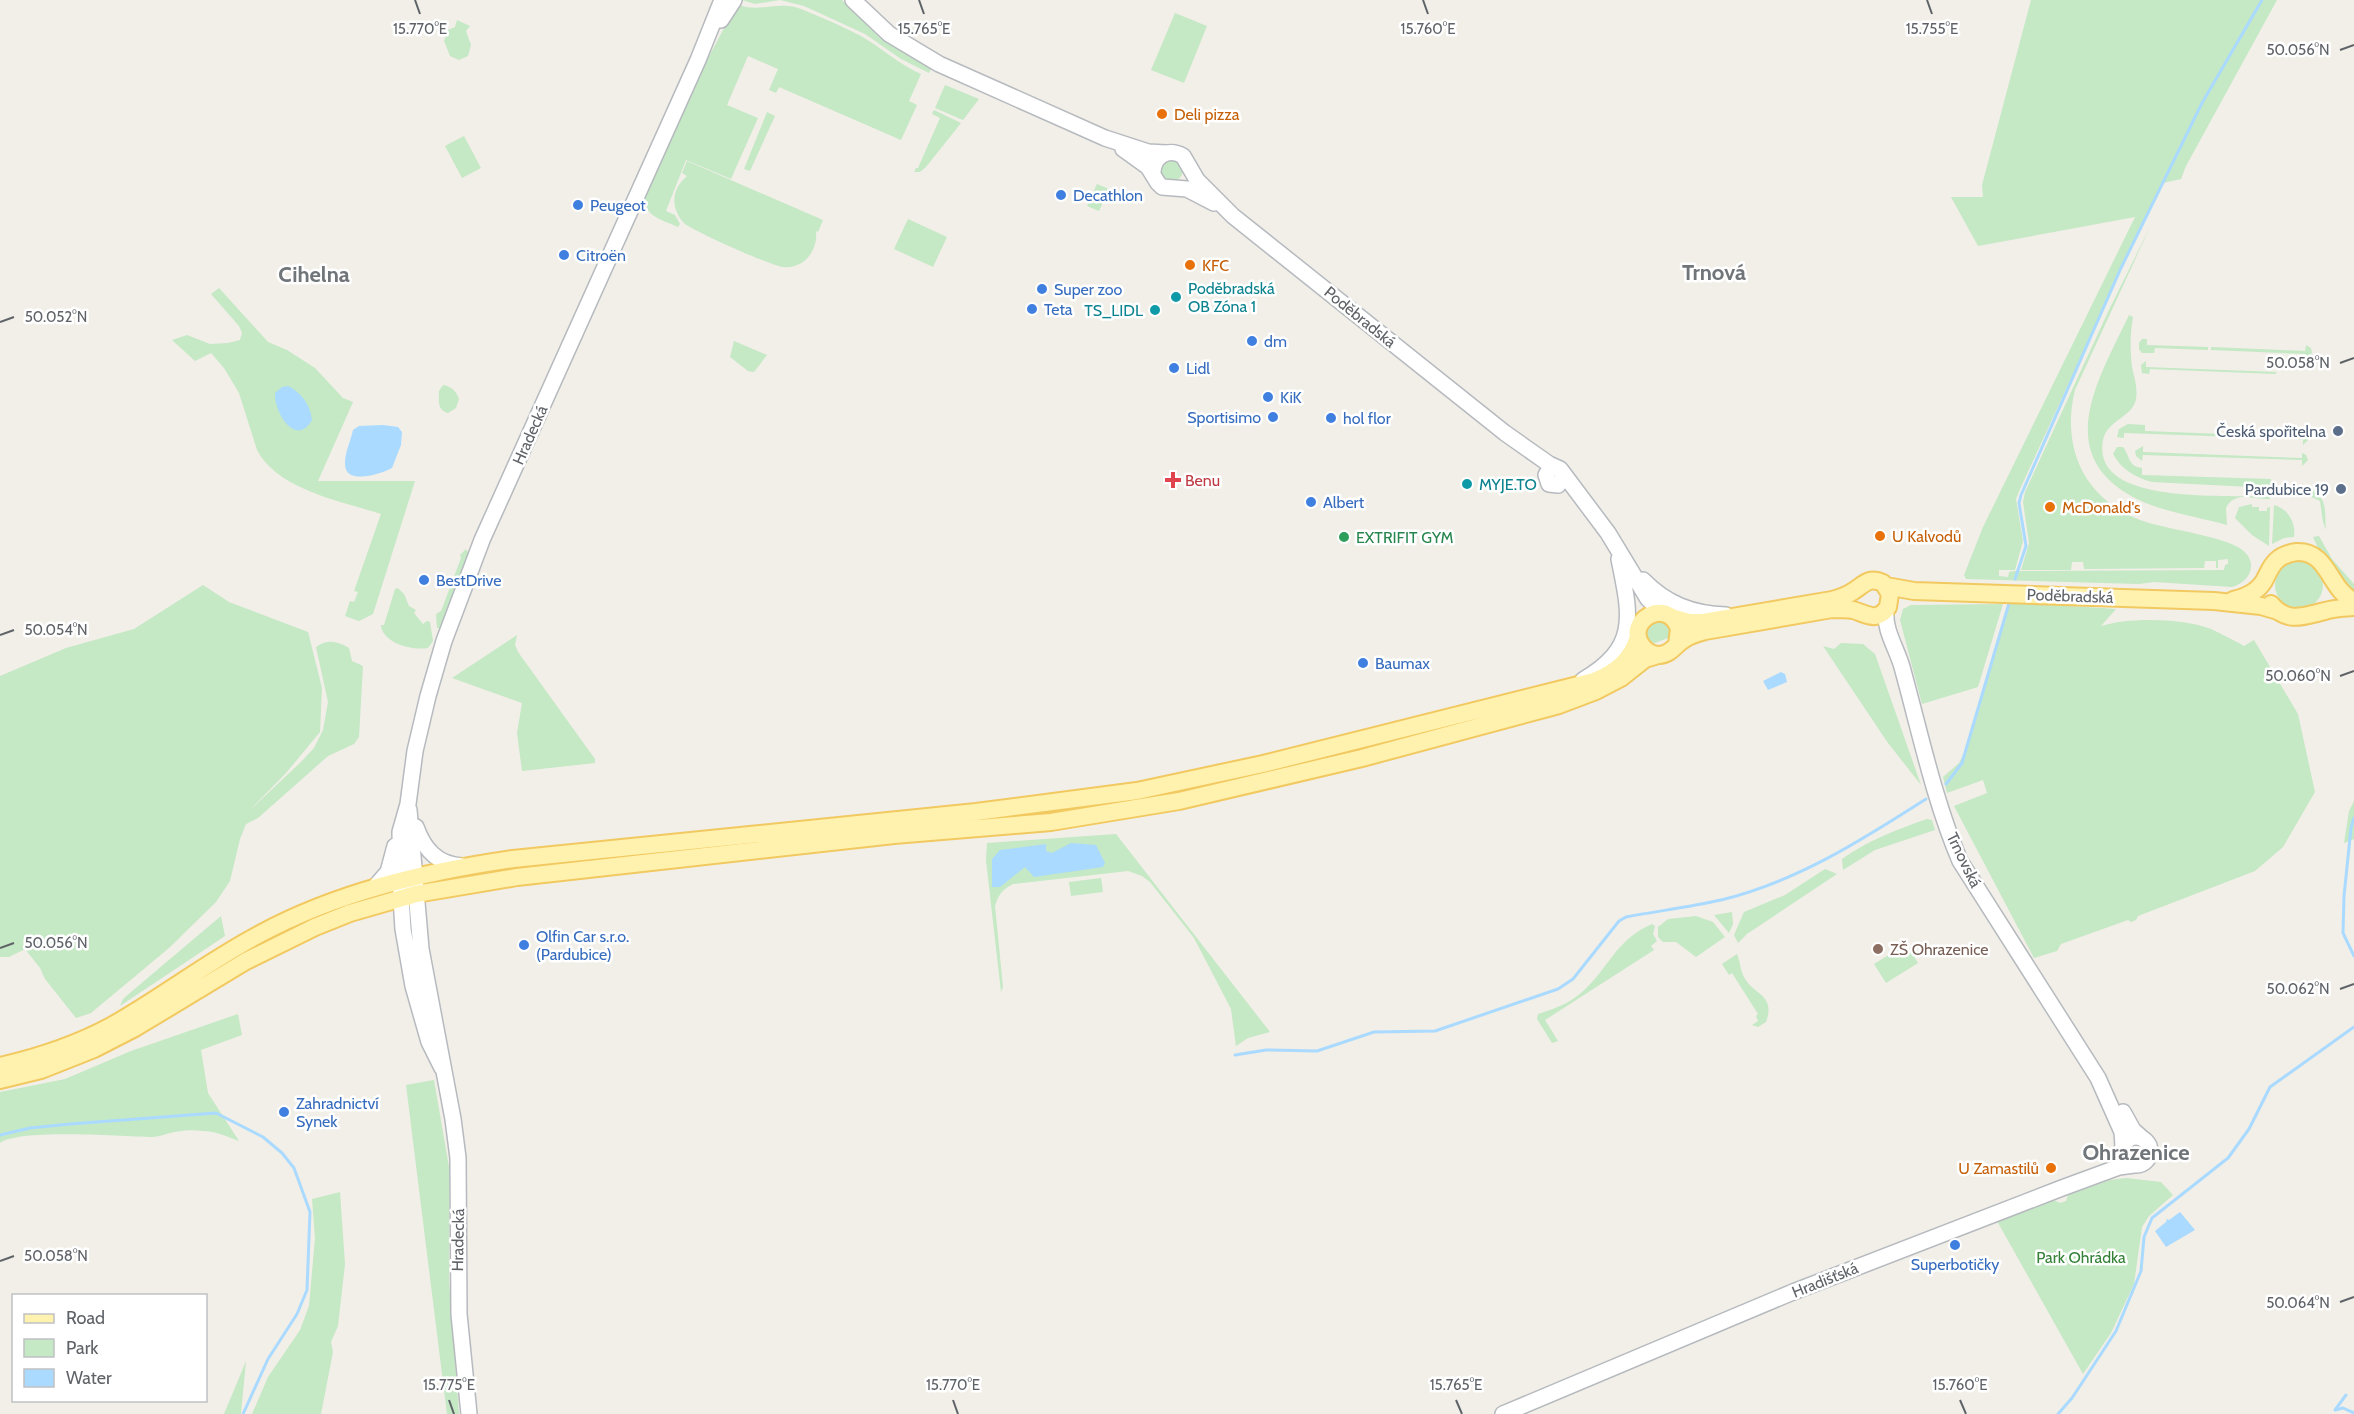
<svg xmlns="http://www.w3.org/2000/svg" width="2354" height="1414" viewBox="0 0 2354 1414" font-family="Cabin,sans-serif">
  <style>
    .green { fill: #c5e8c5 }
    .water { fill: #aadaff }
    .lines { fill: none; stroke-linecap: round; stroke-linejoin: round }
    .stream { stroke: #aadaff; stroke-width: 3 }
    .secondary-casing { stroke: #b6babf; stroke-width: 18 }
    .primary-casing { stroke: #f2c960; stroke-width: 20 }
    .secondary { stroke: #fff; stroke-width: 15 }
    .primary { stroke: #fff2af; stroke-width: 16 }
    .ticks { fill: none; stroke: #5f6368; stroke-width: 2 }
    .food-dot { fill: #e8710a; stroke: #fff; stroke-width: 2 }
    .shop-dot { fill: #3f7fe0; stroke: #fff; stroke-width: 2 }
    .culture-dot { fill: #0f9aa8; stroke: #fff; stroke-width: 2 }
    .service-dot { fill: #5c6f8a; stroke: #fff; stroke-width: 2 }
    .health-dot { fill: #e0444e; stroke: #fff; stroke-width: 2 }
    .leisure-dot { fill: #2e9e5b; stroke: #fff; stroke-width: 2 }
    .education-dot { fill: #8d6e63; stroke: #fff; stroke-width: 2 }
    .labels { text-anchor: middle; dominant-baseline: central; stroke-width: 5; stroke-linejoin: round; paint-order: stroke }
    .food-label { font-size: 16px; fill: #c56008; stroke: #fff; text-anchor: start }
    .shop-label { font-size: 16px; fill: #366cbe; stroke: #fff; text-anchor: start }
    .culture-label { font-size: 16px; fill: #0d838f; stroke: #fff; text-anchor: start }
    .street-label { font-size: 16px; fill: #5f6368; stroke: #fff }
    .service-label { font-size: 16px; fill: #4e5e75; stroke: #fff; text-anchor: end }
    .health-label { font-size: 16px; fill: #be3a42; stroke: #fff; text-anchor: start }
    .leisure-label { font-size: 16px; fill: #27864d; stroke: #fff; text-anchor: start }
    .education-label { font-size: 16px; fill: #785e54; stroke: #fff; text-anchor: start }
    .park-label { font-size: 16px; fill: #348238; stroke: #fff }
    .district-label { font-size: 22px; font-weight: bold; fill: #70757a; stroke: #fff }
    .ticks-label { font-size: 15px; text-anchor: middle; fill: #5f6368; stroke: #fff; stroke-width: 5; stroke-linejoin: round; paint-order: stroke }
  </style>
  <rect width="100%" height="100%" fill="#f1efe8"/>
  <path class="green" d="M742 0H842L880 38 931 69 929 73 901 59 865 34 804 6 780 0 755 4Z
    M2031 0H2277L2186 166 2181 179 2163 183 2153 201 2020 489 2016 499 2023 541 2015 570H1999V576L2008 577 2009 572 2014 571 2224 570 2225 565 2228 564V559L2218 560V568H2216V561H2205L2204 568 2084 569 2083 562H2072L2071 570H2021L2029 543 2023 502 2025 492 2108 312 2151 225 2075 390C2060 451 2087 504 2149 523 2174 530 2217 536 2238 547 2259 559 2253 581 2232 587L2154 582 2139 584 1966 579 1964 575 1983 527 2135 217 1978 246 1951 197H1983L1982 185Z
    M737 4C757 14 779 0 801 9 821 17 842 26 861 36 882 48 898 64 921 74L909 101 917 105 901 140 779 87 776 93 769 90 778 69 748 56 727 105 758 118 731 179 686 160 666 211 675 215 680 224 678 227C663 220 645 217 644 198L707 60Z
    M1175 13 1207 26 1184 83 1151 70Z
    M457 20 470 26 466 31 471 45 468 56 459 60 450 56 444 41 448 30 455 27Z
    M945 85 979 99 963 120 935 108Z
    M934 110 961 123 926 167 920 172H914L916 168H918L940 118 932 114Z
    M767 112 775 116 750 171 744 169Z
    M464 136 481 168 462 178 445 146Z
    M1161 170a11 11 0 1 1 22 0a11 11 0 1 1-22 0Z
    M687 161 823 220 818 232 816 231C818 251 804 269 783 267 769 265 698 233 685 224 670 209 671 189 687 176L682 173Z
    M1097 184 1109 189 1099 211 1087 206Z
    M908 219 947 237 933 267 894 249Z
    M219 288 268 342 287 350 315 368 343 398 353 402 318 481H415L373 614 359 621 345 616 350 601 354 602 358 592 354 591 381 514C341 501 278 490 257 450L239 393 224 368 211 353 195 361 172 340 187 335 210 344 228 343 240 340 242 333 239 326 211 294Z
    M2129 315 2133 317C2130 334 2130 349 2132 367 2134 377 2138 388 2136 399 2133 417 2107 420 2103 440 2090 508 2232 493 2270 497V499C2253 500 2235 490 2226 508L2227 525C2202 518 2161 511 2139 500 2049 456 2099 379 2129 315Z
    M2142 339H2147V345L2208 347V350L2155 348 2154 353H2142L2139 349V343Z
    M734 341 767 355 754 372 748 371 730 357Z
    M2306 345 2311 348 2312 353 2306 359V354L2211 350V347L2305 351Z
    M2146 361V367L2276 372V374L2150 369 2149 374 2142 373 2141 365Z
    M443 385C451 386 457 392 459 399L456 408 448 413C437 410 439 401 439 391Z
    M2128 424 2145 425V431L2303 437V432L2309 435V439L2303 445V440L2298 439 2124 433V438L2117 437 2119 429Z
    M2143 446V452L2302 458V453L2306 455 2308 460 2302 466V460L2143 455 2142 461 2136 456 2135 451Z
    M2117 447H2123C2131 457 2127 466 2142 468V475L2271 479V488L2152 482C2136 478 2121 469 2113 454Z
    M2277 485C2292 486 2320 485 2324 505 2326 512 2325 522 2326 530L2323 522 2320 501 2305 494 2275 488Z
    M2252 504V507H2259V511H2267V508L2270 507 2269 546 2252 535 2235 518 2239 507Z
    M2274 505C2288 509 2296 522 2294 537L2284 538 2272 544Z
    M2319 536 2332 559 2354 584V597L2318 548 2313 537Z
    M466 549 469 554 440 628H437L436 614 441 611 461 558 460 555Z
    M2275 585a24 24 0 1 1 48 0a24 24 0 1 1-48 0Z
    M203 585 229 602 308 632 322 688 320 732 286 773 249 811 302 761 314 748 323 730 328 702 316 647C328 639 337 641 349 648L352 661 363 666 359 737 354 744 328 756 258 818 246 824 240 839 230 881 216 902 169 948 91 1013 76 1018 45 979 40 968 25 949 9 957H0V676L66 648 134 629Z
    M398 588 404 594 409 606 416 610 414 613 423 624 427 621 430 622 433 641 428 648C413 651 382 643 381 625H384L395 589Z
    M2008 602 2116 609 2101 626C2129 617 2183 618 2211 629 2222 634 2233 640 2244 646L2254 640 2298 714 2315 792 2283 847 2255 871 2138 916 2136 920 2131 922 2128 920 2061 944 2057 951 2034 958 1954 806 1987 793 1983 780 1947 793 1943 777 1959 763 1965 751Z
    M2003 604 1978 687 1922 704 1900 620 1903 609 1911 605Z
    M1652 620H1666L1673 636 1655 643 1646 641 1644 633Z
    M517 635 515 645 518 652 595 759V763L522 771 517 733 522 703 452 678Z
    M1841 643 1863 644 1875 654 1921 785 1888 743 1823 646 1834 649Z
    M2354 801V839L2344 843 2349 811Z
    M1927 819 1932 820 1935 830 1875 850 1843 870 1842 859C1867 841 1898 829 1927 819Z
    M1116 834 1270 1032 1248 1038 1236 1046 1231 1009 1194 938 1150 882 1142 876 1128 871 1013 884C1003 889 998 895 995 906L1003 987 1001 992 986 860 987 843Z
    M1825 869 1837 874 1747 934 1738 943 1734 935 1744 912 1785 895Z
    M1101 878 1103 892 1071 896 1069 882Z
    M1732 912 1733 924 1729 933 1714 915Z
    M221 916 225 936 120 1006 123 999 131 992Z
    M1696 916 1713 922 1725 937 1696 957 1676 942H1663L1658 937V927L1668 919Z
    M1652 924 1655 926 1653 934 1657 941 1651 946 1654 950 1545 1020 1558 1041 1552 1043 1537 1019 1538 1014C1554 1009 1568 1004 1581 993 1609 969 1614 941 1652 924Z
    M1906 944 1918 963 1886 983 1874 964Z
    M1737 954C1740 960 1740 970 1744 977 1754 996 1776 994 1766 1022L1758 1027 1752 1025 1758 1021 1756 1016 1758 1014 1732 973 1729 975 1722 964Z
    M238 1014 242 1035 201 1050 208 1093 239 1141C228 1137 215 1131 203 1131 194 1130 184 1130 175 1132 167 1133 160 1137 152 1137 122 1137 21 1128 0 1143V1092L65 1079 131 1051Z
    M434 1080 449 1167V1281L459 1414H447L406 1085Z
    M2126 1178 2161 1182 2173 1195 2149 1216 2142 1227 2134 1284 2111 1333 2083 1374 1997 1221 2054 1200 2060 1203 2066 1201 2068 1195 2110 1180Z
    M340 1192 345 1264 338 1326 331 1342 333 1352 321 1414H252L268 1377 300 1330 309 1306 315 1238 312 1199Z
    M246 1361 241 1414H224L244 1366Z"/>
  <path class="water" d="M288 386C301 392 311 406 312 420 296 448 274 413 275 393L282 387Z
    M383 425 398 427 402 432 401 445 392 468C381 474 344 486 345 463 345 452 351 440 353 430L359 426Z
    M1781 672 1785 674 1787 682 1768 690 1763 681Z
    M1071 843 1096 845 1105 863 1103 867 1034 877 1025 867 1000 887H992V859L1000 850 1046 844V851L1052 853Z
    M2180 1212 2195 1230 2166 1247 2155 1231 2166 1222 2167 1219 2169 1220Z"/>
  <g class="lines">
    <path class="stream" d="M2015 579 2026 546 2019 503 2021 495 2121 268 2202 103 2262 0
      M1946 784 1962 763 2010 600
      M2354 818 2351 828 2344 896 2343 933 2354 956
      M1235 1055 1266 1050 1317 1051 1374 1032 1435 1031 1558 989 1573 979 1619 921 1626 917C1658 911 1690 907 1721 900 1796 882 1862 840 1926 799
      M0 1135 30 1128 70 1124 216 1113 263 1137 282 1153 294 1168 310 1212 307 1290 297 1314 268 1359 243 1414
      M2346 1395 2335 1410 2343 1408 2354 1413
      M2058 1414 2072 1398 2116 1331 2141 1271 2144 1237 2152 1218 2228 1158 2249 1129 2270 1087 2354 1027"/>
    <defs>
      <path id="secondary" d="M853 0 889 34 939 64 1105 138 1148 152 1166 153
        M721 20 734 0
        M1123 149 1148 167 1158 183 1162 187 1187 189 1214 203
        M1153 175C1152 157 1167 147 1183 156L1197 180 1233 216 1505 433 1549 464 1560 469 1608 533 1648 599 1663 613
        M1554 468 1549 470 1546 475 1549 484 1558 485 1564 476
        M1643 580C1666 604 1693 614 1726 615
        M1886 611C1884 630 1897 649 1902 667 1920 732 1934 800 1960 861L2098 1078 2122 1132 2123 1146
        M1583 680C1640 647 1630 614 1619 559
        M409 810 421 949 453 1119 458 1158 459 1314 469 1414
        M416 827C424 849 437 865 463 866
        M375 887 388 872 395 846
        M442 1068 429 1042 413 986 403 929 401 898 400 832 408 804 415 751 428 696 444 641 482 540 698 60 722 0
        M2123 1112 2133 1130 2142 1138
        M2122 1151a14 14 0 1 1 28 0a14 14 0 1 1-28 0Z
        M1503 1414 1793 1292 2062 1188 2119 1167 2134 1165"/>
      <path id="primary" d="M1886 586 1914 591 2214 601 2261 606 2278 611
        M2233 600C2247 597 2260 591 2266 577 2269 571 2271 566 2276 561 2281 556 2289 553 2297 552 2329 551 2329 590 2354 601
        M2271 604C2287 624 2304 616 2325 611 2334 608 2344 608 2354 607
        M1671 617 1689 622H1703L1832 600C1839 598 1846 596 1852 592 1864 585 1868 576 1883 583L1890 594 1888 607C1877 623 1867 614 1853 610 1846 609 1839 609 1832 609L1705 631C1697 633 1690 635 1683 640 1675 645 1671 654 1660 655 1653 655 1647 652 1643 647 1622 623 1667 594 1679 629L1677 644
        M0 1066C39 1057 76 1045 111 1026 161 998 207 962 258 935 337 892 424 872 513 859L976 812 1137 791 1263 764 1594 681C1616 672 1631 660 1638 637
        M0 1080 41 1070 94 1049 135 1028 246 961 315 927 350 913 416 894 517 877 894 835 1051 822 1179 801 1362 758 1559 705 1596 691 1621 678 1645 659 1658 655"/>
    </defs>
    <use href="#secondary" class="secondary-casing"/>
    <use href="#primary" class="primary-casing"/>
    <use href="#secondary" class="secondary"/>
    <use href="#primary" class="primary"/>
  </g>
  <path class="ticks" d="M415 0 420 14M919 0 924 14M1423 0 1428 14M1927 0 1932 14M2340 50 2354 45M0 322 14 317M2340 363 2354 358M0 635 14 630M2340 676 2354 671M0 948 14 943M2340 989 2354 984M0 1261 14 1256M2340 1302 2354 1297M449 1400 454 1414M953 1400 958 1414M1456 1400 1462 1414M1960 1400 1966 1414"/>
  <g class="food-dot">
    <circle cx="1162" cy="114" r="6"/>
    <circle cx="1190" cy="265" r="6"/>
    <circle cx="2050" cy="507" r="6"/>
    <circle cx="1880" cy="536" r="6"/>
    <circle cx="2051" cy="1168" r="6"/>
  </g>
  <g class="shop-dot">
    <circle cx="1061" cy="195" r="6"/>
    <circle cx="578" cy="205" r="6"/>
    <circle cx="564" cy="255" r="6"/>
    <circle cx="1042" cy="289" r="6"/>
    <circle cx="1032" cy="309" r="6"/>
    <circle cx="1252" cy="341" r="6"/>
    <circle cx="1174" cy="368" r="6"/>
    <circle cx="1268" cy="397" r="6"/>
    <circle cx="1273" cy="417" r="6"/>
    <circle cx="1331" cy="418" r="6"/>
    <circle cx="1311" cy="502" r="6"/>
    <circle cx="424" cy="580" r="6"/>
    <circle cx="1363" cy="663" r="6"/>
    <circle cx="524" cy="945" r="6"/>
    <circle cx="284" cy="1112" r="6"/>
    <circle cx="1955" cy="1245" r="6"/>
  </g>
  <g class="culture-dot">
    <circle cx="1176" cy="297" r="6"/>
    <circle cx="1155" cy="310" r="6"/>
    <circle cx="1467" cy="484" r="6"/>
  </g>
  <g class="service-dot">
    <circle cx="2338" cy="431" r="6"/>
    <circle cx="2341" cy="489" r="6"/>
  </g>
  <path class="health-dot" d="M1170 471h6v6h6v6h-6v6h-6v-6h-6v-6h6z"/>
  <circle class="leisure-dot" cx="1344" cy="537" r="6"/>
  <circle class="education-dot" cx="1878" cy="949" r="6"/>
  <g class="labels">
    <g class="food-label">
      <text x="1174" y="114">Deli pizza</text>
      <text x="1202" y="265">KFC</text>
      <text x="2062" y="507">McDonald's</text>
      <text x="1892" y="536">U Kalvodů</text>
      <text x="2039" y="1168" text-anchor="end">U Zamastilů</text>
    </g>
    <g class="shop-label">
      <text x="1073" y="195">Decathlon</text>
      <text x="590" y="205">Peugeot</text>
      <text x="576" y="255">Citroën</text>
      <text x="1054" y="289">Super zoo</text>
      <text x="1044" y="309">Teta</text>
      <text x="1264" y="341">dm</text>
      <text x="1186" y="368">Lidl</text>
      <text x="1280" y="397">KiK</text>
      <text x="1261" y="417" text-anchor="end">Sportisimo</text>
      <text x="1343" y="418">hol flor</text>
      <text x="1323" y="502">Albert</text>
      <text x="436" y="580">BestDrive</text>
      <text x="1375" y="663">Baumax</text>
      <text x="536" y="936">Olfin Car s.r.o.<tspan x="536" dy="18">(Pardubice)</tspan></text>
      <text x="296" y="1103">Zahradnictví<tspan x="296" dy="18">Synek</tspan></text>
      <text x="1955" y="1264" text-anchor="middle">Superbotičky</text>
    </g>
    <g class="culture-label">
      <text x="1188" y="288">Poděbradská<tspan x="1188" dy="18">OB Zóna 1</tspan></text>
      <text x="1143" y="310" text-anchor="end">TS_LIDL</text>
      <text x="1479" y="484">MYJE.TO</text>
    </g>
    <g class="street-label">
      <text transform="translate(1360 317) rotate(39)">Poděbradská</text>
      <text transform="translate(530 435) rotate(-66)">Hradecká</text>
      <text transform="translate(2070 596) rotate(2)">Poděbradská</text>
      <text transform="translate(1964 860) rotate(64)">Trnovská</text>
      <text transform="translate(458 1240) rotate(-89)">Hradecká</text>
      <text transform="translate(1825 1280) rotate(-22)">Hradišťská</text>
    </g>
    <g class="service-label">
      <text x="2326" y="431">Česká spořitelna</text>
      <text x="2329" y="489">Pardubice 19</text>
    </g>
    <g class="health-label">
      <text x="1185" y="480">Benu</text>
    </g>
    <g class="leisure-label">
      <text x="1356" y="537">EXTRIFIT GYM</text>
    </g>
    <g class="education-label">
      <text x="1890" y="949">ZŠ Ohrazenice</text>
    </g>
    <g class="park-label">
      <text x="2081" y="1257">Park Ohrádka</text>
    </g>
    <g class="district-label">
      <text x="1714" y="272">Trnová</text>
      <text x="314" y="274">Cihelna</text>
      <text x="2136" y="1152">Ohrazenice</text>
    </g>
  </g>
  <g class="ticks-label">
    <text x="420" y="34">15.770°E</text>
    <text x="924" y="34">15.765°E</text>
    <text x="1428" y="34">15.760°E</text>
    <text x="1932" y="34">15.755°E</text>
    <text x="2298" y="55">50.056°N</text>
    <text x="56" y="322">50.052°N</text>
    <text x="2298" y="368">50.058°N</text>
    <text x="56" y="635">50.054°N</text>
    <text x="2298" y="681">50.060°N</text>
    <text x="56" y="948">50.056°N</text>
    <text x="2298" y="994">50.062°N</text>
    <text x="56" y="1261">50.058°N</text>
    <text x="2298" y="1308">50.064°N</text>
    <text x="449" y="1390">15.775°E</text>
    <text x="953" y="1390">15.770°E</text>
    <text x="1456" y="1390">15.765°E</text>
    <text x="1960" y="1390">15.760°E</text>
  </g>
  <rect x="12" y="1294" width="195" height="108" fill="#ffffff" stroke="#bfc1c3" stroke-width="1.5"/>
  <rect x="24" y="1314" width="30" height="9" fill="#fff2af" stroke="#bfc1c3" stroke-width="1.5"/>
  <text x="66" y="1324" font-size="18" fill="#5f6368">Road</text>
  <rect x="24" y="1339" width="30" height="18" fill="#c5e8c5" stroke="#bfc1c3" stroke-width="1.5"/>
  <text x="66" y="1354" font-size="18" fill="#5f6368">Park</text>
  <rect x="24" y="1369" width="30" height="18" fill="#aadaff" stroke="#bfc1c3" stroke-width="1.5"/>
  <text x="66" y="1384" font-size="18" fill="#5f6368">Water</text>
</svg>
